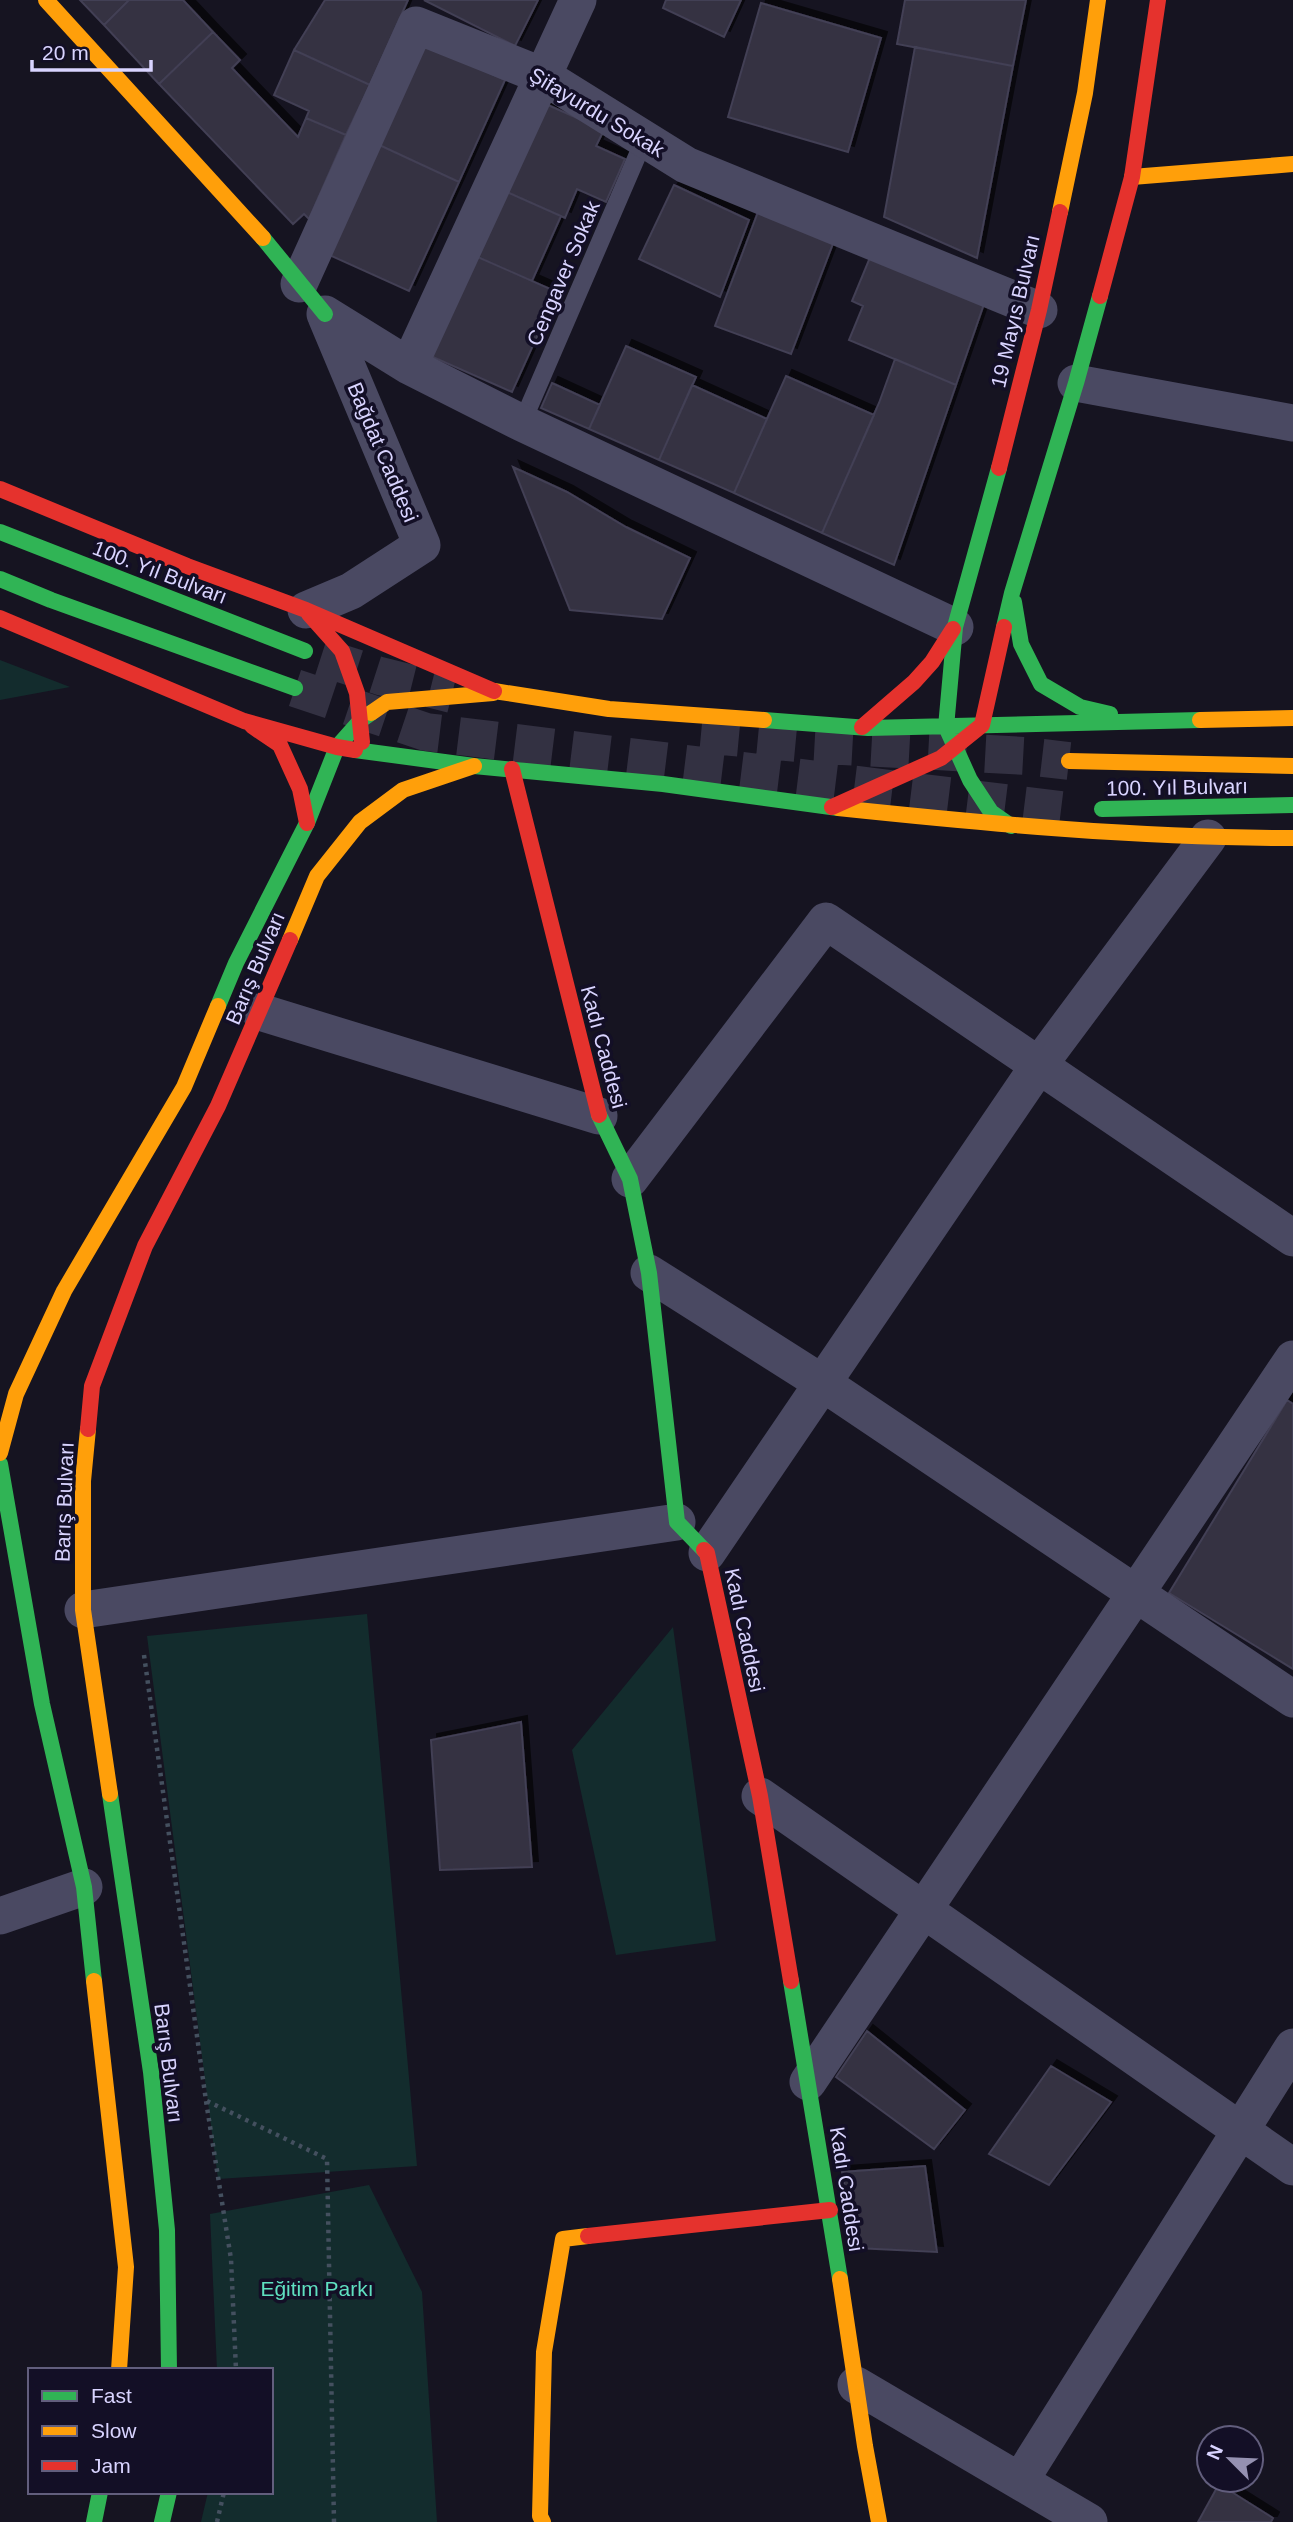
<svg xmlns="http://www.w3.org/2000/svg" width="1293" height="2522" viewBox="0 0 1293 2522" font-family="Arial,sans-serif">
  <style>
    .green { fill: #132c2d }
    .building { fill: #343243; stroke: #433f54; stroke-width: 2; filter: url(#shadow) }
    .lines { fill: none; stroke-linecap: round; stroke-linejoin: round }
    .primary-tunnel { stroke: #333142; stroke-width: 38; stroke-dasharray: 38 19; stroke-linecap: butt }
    .path { stroke: #44505f; stroke-width: 4.5; stroke-dasharray: 3.5 5; stroke-linecap: butt }
    .lane { stroke: #4a4962; stroke-width: 18 }
    .street { stroke: #4a4962; stroke-width: 37 }
    .fast { stroke: #30b455; stroke-width: 16 }
    .slow { stroke: #ff9f0a; stroke-width: 16 }
    .jam { stroke: #e5322d; stroke-width: 16 }
    .labels { text-anchor: middle; dominant-baseline: central; stroke-width: 7; stroke-linejoin: round; paint-order: stroke }
    .street-label { font-size: 21px; fill: #d9d4ff; stroke: #130f26 }
    .park-label { font-size: 21px; fill: #5fe0c0; stroke: #130f26 }
  </style>
  <defs>
    <filter id="shadow"><feDropShadow dx="6" dy="-6" stdDeviation="0" flood-color="#0009"/></filter>
  </defs>
  <rect width="100%" height="100%" fill="#161421"/>
  <path class="green" d="M0 660 70 687 0 700Z
    M367 1614 417 2166 218 2179 147 1636Z
    M673 1627 716 1941 616 1955 572 1750Z
    M369 2185 422 2292 437 2522H201L208 2492H271V2370H217L210 2214Z"/>
  <path class="building" d="M80 0H129L104 25Z
    M129 0H183L213 32 159 84 104 25Z
    M325 0H408L370 85 294 50Z
    M424 0H538L515 46Z
    M666 0H741L724 37 663 8Z
    M905 0H1026L1013 66 897 44Z
    M761 3 881 38 848 152 728 117Z
    M213 32 240 60 232 68 298 137 306 118 346 135 309 219 304 214 293 224 159 84Z
    M421 42 505 80 459 182 375 143Z
    M915 47 1013 66 977 258 884 217Z
    M294 50 370 85 346 135 306 118 309 111 274 95Z
    M539 101 604 130 596 146 625 159 606 202 577 189 565 218 500 189Z
    M375 143 459 182 409 291 325 253Z
    M674 185 749 220 720 297 639 259Z
    M500 189 561 216 532 281 471 254Z
    M761 204 837 233 791 354 715 326Z
    M471 254 557 292 512 392 426 354Z
    M871 255 985 301 956 385 849 340 863 306 852 301Z
    M626 346 696 377 659 460 589 429Z
    M895 359 956 385 894 565 822 533 879 403Z
    M786 376 874 415 822 533 734 493Z
    M552 383 600 405 589 429 541 408Z
    M692 385 767 419 734 493 659 460Z
    M513 467 567 492 626 527 690 558 662 619 570 610Z
    M1287 1400 1293 1404V1669L1169 1593Z
    M521 1722 532 1867 440 1870 431 1740Z
    M867 2031 965 2110 934 2149 836 2077Z
    M1051 2066 1111 2102 1049 2185 989 2154Z
    M925 2166 937 2252 856 2248 842 2172Z
    M1219 2484 1273 2518 1271 2522H1198Z"/>
  <g class="lines">
    <path class="primary-tunnel" d="M321 657 380 676 452 694
      M295 688 426 732 1061 810
      M701 734 807 744 1026 756 1069 761"/>
    <path class="path" d="M144 1655 206 2101 231 2259 236 2370
      M207 2101 327 2159 334 2522
      M217 2522 224 2492"/>
    <path class="lane" d="M522 423 644 140"/>
    <path class="street" d="M299 284 416 25 543 76 686 165 1039 310
      M325 314 409 366 522 423 955 627
      M409 366 578 0
      M1076 383 1293 423
      M306 610 351 591 422 545 325 314
      M260 1012 599 1116
      M630 1179 826 921 1293 1238
      M649 1273 824 1384 1293 1699
      M707 1553 1039 1065 1208 838
      M83 1610 677 1522
      M760 1796 1293 2167
      M0 1916 84 1887
      M808 2082 1293 1359
      M856 2385 1089 2522
      M1020 2481 1293 2047"/>
    <path class="fast" d="M263 238 325 314
      M999 468 955 627 946 727 970 780 991 812 1011 826
      M0 532 305 651
      M0 579 51 600 295 688
      M1014 602 1021 644 1041 684 1080 707 1110 714
      M1004 627 1012 593 1076 383 1100 296
      M764 720 868 728 1200 720
      M355 750 474 766 663 784 838 808
      M1102 809 1293 805
      M218 1006 236 963 307 823 337 747 361 720 371 713
      M599 1115 630 1179 649 1273 677 1522 704 1550
      M0 1464 42 1704 84 1887 94 1981
      M110 1794 151 2072 167 2230 169 2370
      M791 1981 840 2279
      M94 2522 100 2492
      M162 2522 169 2492"/>
    <path class="slow" d="M46 0 263 238
      M1132 177 1293 164
      M1060 212 1085 93 1098 0
      M494 691 609 709 764 720
      M371 713 387 702 493 693
      M1200 720 1293 718
      M1069 761 1293 766
      M838 808C990 824 1141 838 1293 838
      M290 940 317 876 360 822 403 790 474 766
      M88 1429 83 1481V1610L110 1794
      M0 1453 16 1394 64 1291 184 1087 218 1006
      M94 1981 126 2267 119 2370
      M840 2279 865 2446 879 2522
      M543 2522 540 2516 544 2352 563 2239 588 2236"/>
    <path class="jam" d="M1100 296 1132 177 1158 0
      M999 468 1039 310 1060 212
      M0 489 187 566 306 610 494 691
      M309 614 342 651 357 693 362 742
      M0 618 244 721 337 747 355 750
      M252 726 280 745 300 789 307 823
      M862 727 914 682 932 662 953 629
      M512 769 599 1115
      M832 807 941 758 982 725 1004 627
      M88 1429 92 1386 145 1246 218 1106 290 940
      M704 1550 707 1553 760 1796 791 1981
      M588 2236 830 2210"/>
  </g>
  <g class="labels">
    <g class="street-label">
      <text transform="translate(597 112) rotate(31)">Şifayurdu Sokak</text>
      <text transform="translate(563 273) rotate(-67)">Cengaver Sokak</text>
      <text transform="translate(1015 311) rotate(-77)">19 Mayıs Bulvarı</text>
      <text transform="translate(383 452) rotate(67)">Bağdat Caddesi</text>
      <text transform="translate(160 572) rotate(21)">100. Yıl Bulvarı</text>
      <text transform="translate(1177 787) rotate(-1)">100. Yıl Bulvarı</text>
      <text transform="translate(255 968) rotate(-67)">Barış Bulvarı</text>
      <text transform="translate(604 1047) rotate(75)">Kadı Caddesi</text>
      <text transform="translate(64 1502) rotate(-88)">Barış Bulvarı</text>
      <text transform="translate(745 1630) rotate(78)">Kadı Caddesi</text>
      <text transform="translate(169 2063) rotate(83)">Barış Bulvarı</text>
      <text transform="translate(847 2189) rotate(81)">Kadı Caddesi</text>
    </g>
    <g class="park-label">
      <text x="317" y="2288">Eğitim Parkı</text>
    </g>
  </g>
  <rect x="28" y="2368" width="245" height="126" fill="#130f26" stroke="#625e7d" stroke-width="2"/>
  <rect x="42" y="2391" width="35" height="10" fill="#30b455" stroke="#625e7d" stroke-width="2"/>
  <text x="91" y="2403" font-size="21" fill="#d9d4ff">Fast</text>
  <rect x="42" y="2426" width="35" height="10" fill="#ff9f0a" stroke="#625e7d" stroke-width="2"/>
  <text x="91" y="2438" font-size="21" fill="#d9d4ff">Slow</text>
  <rect x="42" y="2461" width="35" height="10" fill="#e5322d" stroke="#625e7d" stroke-width="2"/>
  <text x="91" y="2473" font-size="21" fill="#d9d4ff">Jam</text>
  <g transform="translate(1230 2459) rotate(294)"><circle r="33" fill="#130f26" stroke="#625e7d" stroke-width="2"/>
  <path d="M0-5L12 26L0 18L-12 26Z" fill="#9591b1"/>
  <text y="-10" font-size="19" font-weight="bold" text-anchor="middle" fill="#d9d4ff">N</text>
  </g>
  <path d="M32 60v10h119v-10" fill="none" stroke="#d9d4ff" stroke-width="3.5"/>
  <text x="42" y="60" font-size="21" fill="#d9d4ff" stroke="#130f26" stroke-width="5" paint-order="stroke">20 m</text>
</svg>
